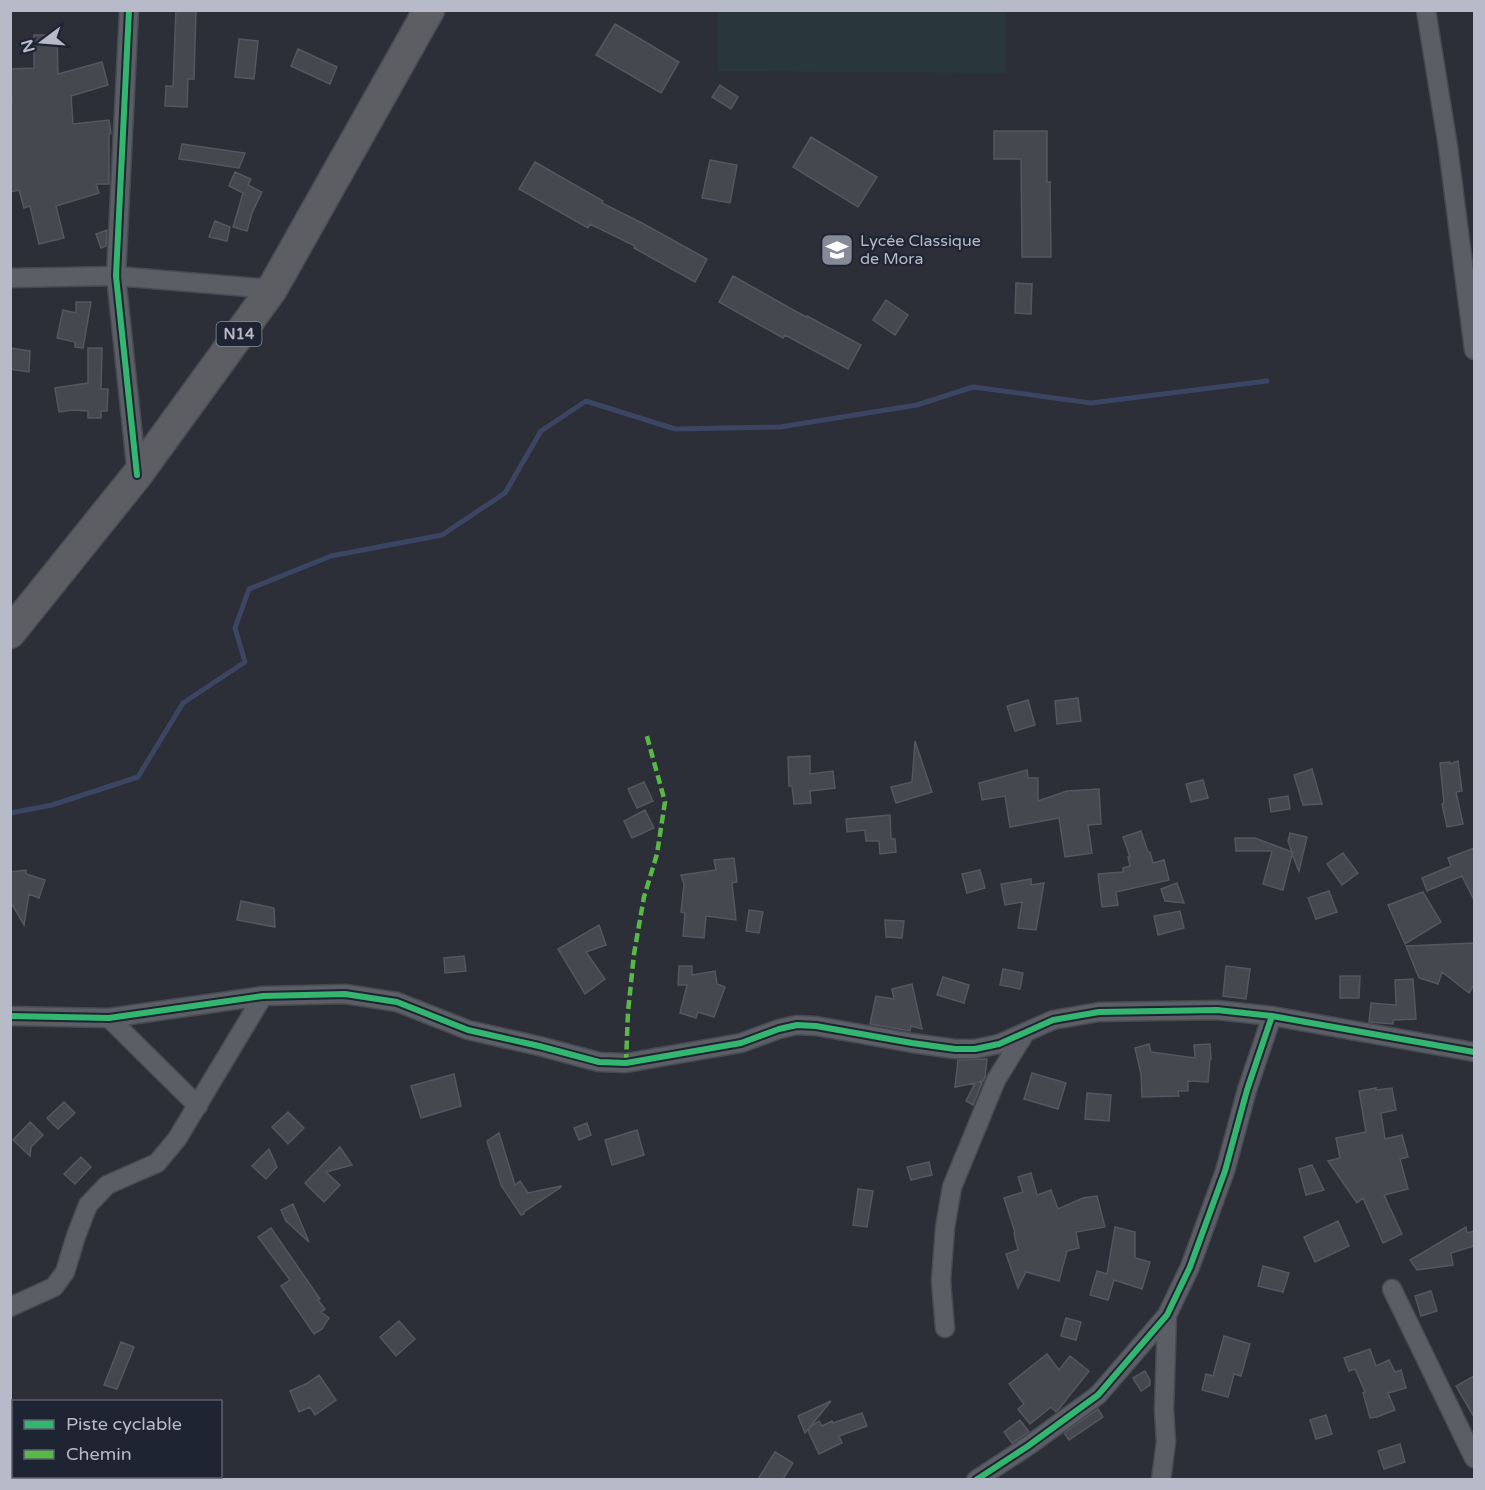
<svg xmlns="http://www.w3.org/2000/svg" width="1485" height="1490" viewBox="0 0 1485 1490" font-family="'Varela Round',sans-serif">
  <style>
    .green { fill: #29373d }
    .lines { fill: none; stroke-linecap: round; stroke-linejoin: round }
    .stream { stroke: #3c4561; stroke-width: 5 }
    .building { fill: #464850; stroke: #54575f; stroke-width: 1.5 }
    .minor-casing { stroke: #484a51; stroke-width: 21 }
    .trunk-casing { stroke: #494b53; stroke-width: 33 }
    .minor { stroke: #5c5e66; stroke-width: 18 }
    .trunk { stroke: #5c5e64; stroke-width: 30 }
    .quiet { stroke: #58b947; stroke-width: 4.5; stroke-dasharray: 9 4.5; stroke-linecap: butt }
    .cycleway-casing { stroke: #1f2433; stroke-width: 10 }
    .cycleway { stroke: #33b770; stroke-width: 6 }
    .labels { text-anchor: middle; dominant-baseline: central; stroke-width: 4.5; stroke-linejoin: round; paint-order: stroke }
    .shield { fill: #1f2433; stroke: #898d9b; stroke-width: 1.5 }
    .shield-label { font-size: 15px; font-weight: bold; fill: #b7bac8 }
    .poi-label { font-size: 16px; fill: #b7bac8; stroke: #1f2433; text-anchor: start }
  </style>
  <rect width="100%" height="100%" fill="#2c2f38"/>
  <path class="green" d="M718 11H1006V73L718 71Z"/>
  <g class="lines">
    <path class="stream" d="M10 813 52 805 138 777 183 703 245 662 235 628 249 589 331 556 442 535 505 493 541 431 586 401 675 429 780 427 917 405 973 387 1091 403 1267 381"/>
  </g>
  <path class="building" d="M176 10H196L194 79H188L187 107 165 106 166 86H173Z
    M615 24 679 62 661 93 596 55Z
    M34 35H57L58 74 102 62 108 85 71 96 73 124 109 120 111 133 109 134V184H96L99 193 56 206 64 238 39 244 30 206 24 208 19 190 10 192V104L12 103 10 69 34 68Z
    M239 39 258 41 254 79 235 77Z
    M298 49 337 67 330 84 291 66Z
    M720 85 738 97 731 109 712 97Z
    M994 131H1047V182H1050L1051 257H1022L1021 159H994Z
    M811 137 877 177 858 207 793 167Z
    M182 144 245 153 239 168 179 159Z
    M710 160 737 165 730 203 702 198Z
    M535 162 603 201 602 203 642 223 707 259 695 282 634 248 635 246 590 224 588 228 519 189Z
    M235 172 251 179 248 185 262 192 252 213 247 231 233 227 243 193 229 186Z
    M215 221 230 227 227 241 209 237Z
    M107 230 106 246 101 248 96 234Z
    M733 276 806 317 807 316 861 345 848 369 785 335 783 338 719 302Z
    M1016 283 1032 284 1031 314 1015 313Z
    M886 300 908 315 895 335 873 320Z
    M76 302H91L83 348 75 347V342L57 338 63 310 76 313Z
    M10 348 30 351 29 372 10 369Z
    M88 348H102L101 389H108L107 411H101V418H88V411L73 410 59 412 55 388 88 383Z
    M1078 698 1081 721 1057 724 1055 701Z
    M1028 700 1035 725 1015 731 1007 706Z
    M915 741 932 792 896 803 891 787 912 782Z
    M810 756V774L833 771 835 788 810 791 811 803 794 804 792 786H789L788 757Z
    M1458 761 1462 791 1456 792 1463 824 1447 827 1442 804 1444 803 1440 763 1450 762V764Z
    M1312 769 1322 804 1303 805 1294 775Z
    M1027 770 1028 778H1038V801L1067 791 1099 789 1101 824 1088 825 1092 853 1065 857 1059 818 1010 827 1005 796 982 800 979 783Z
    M1203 780 1208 798 1191 802 1186 784Z
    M644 782 653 801 637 808 628 789Z
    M1288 796 1290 809 1271 812 1269 799Z
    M645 810 654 828 632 838 624 821Z
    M890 815 891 839H895L896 852 880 854 879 841H866L865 830 847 832 846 819Z
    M1141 831 1148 852H1150L1153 863 1164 860 1169 880 1116 892 1118 905 1102 907 1098 874 1123 872V868L1130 866 1128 857H1130L1123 837Z
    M1290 833 1307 837 1299 871 1292 854 1283 890 1263 884 1272 851H1236L1235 838H1255L1292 852 1288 841Z
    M1474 848V900L1462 876 1427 891 1422 878 1451 866 1448 858Z
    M1343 853 1358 873 1342 885 1327 864Z
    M734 858 737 882 732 883 736 920 706 916 704 938 683 936 685 913 681 912 684 884 681 875 716 870 714 860Z
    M26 870V874L45 880 39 898 29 894 24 925 10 901V872Z
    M980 870 985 888 967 893 962 874Z
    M1031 879V885L1044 883 1036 930 1018 928 1022 902 1005 905 1001 884Z
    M1177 883 1184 903 1165 901 1161 889Z
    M1329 891 1337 912 1316 919 1308 898Z
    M1423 892 1441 922 1405 944 1388 905Z
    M241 901 274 908 275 927 237 920Z
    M749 910 763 912 759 933 746 931Z
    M1180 911 1184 928 1158 935 1154 916Z
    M885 920 904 921 902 938 886 937Z
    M599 925 606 945 586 952 605 979 585 994 558 949Z
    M1474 943V985L1469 993 1442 972 1438 984 1419 978 1406 946Z
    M464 956 466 971 445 973 444 958Z
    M679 966H692V975L715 971 717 984 725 987 714 1017 698 1012 696 1018 680 1013 687 985H678Z
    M1226 966 1250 969 1246 999 1223 996Z
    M1003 969 1023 973 1020 989 1000 985Z
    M1340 976H1360L1359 998H1340Z
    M943 977 969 985 964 1003 937 995Z
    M1413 979 1416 1019 1393 1020V1024L1369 1022 1371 1003 1396 1005 1395 980Z
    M912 984 922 1029 911 1026 910 1031 870 1024 876 996 894 999 892 989Z
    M1149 1044 1151 1052 1195 1058 1194 1045 1210 1044 1211 1059H1210L1208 1082 1188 1081V1091H1178L1179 1096 1142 1097 1141 1074 1135 1048Z
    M987 1059 985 1077 983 1081 979 1082 982 1083 973 1105 966 1101 975 1083 955 1087 958 1060Z
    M1032 1073 1066 1083 1058 1109 1024 1099Z
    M454 1074 461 1106 421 1118 411 1086Z
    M1376 1088V1090L1392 1088 1396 1110 1381 1113 1385 1139 1402 1135 1408 1157 1400 1159 1408 1189 1384 1195 1402 1234 1383 1243 1363 1198 1357 1203 1328 1161 1340 1158 1336 1138 1366 1132 1359 1091Z
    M1087 1093 1111 1095 1109 1121 1085 1119Z
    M64 1102 75 1113 58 1129 47 1118Z
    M288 1112 304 1128 288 1144 272 1127Z
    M30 1122 43 1135 31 1147 30 1156 13 1140Z
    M587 1123 591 1135 579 1140 574 1128Z
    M637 1130 644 1155 612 1165 605 1140Z
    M499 1133 515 1185 520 1181 528 1193 561 1186V1187L524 1212V1214L521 1215 501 1185 487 1141Z
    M340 1147 352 1165 326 1172 340 1185 324 1202 305 1183Z
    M269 1149 277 1167 266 1179 252 1166Z
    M81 1157 91 1167 75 1184 64 1174Z
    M929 1162 932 1175 911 1180 907 1167Z
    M1312 1165 1324 1190 1306 1195 1299 1169Z
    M1031 1173 1037 1195 1051 1190 1058 1209 1083 1198 1097 1196 1105 1227 1076 1232 1079 1248 1067 1251 1059 1281 1026 1272 1018 1288 1006 1254 1018 1250 1014 1233 1015 1232 1004 1198 1023 1192 1018 1177Z
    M858 1189 873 1191 867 1227 853 1225Z
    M293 1204 309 1242 286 1221 281 1210Z
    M1338 1221 1349 1246 1315 1262 1304 1237Z
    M1115 1227 1135 1232V1258L1150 1262 1142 1289 1114 1280 1108 1300 1090 1295 1097 1271 1107 1274Z
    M1466 1227 1467 1233 1474 1231V1246L1451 1253 1453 1265 1417 1270 1410 1260Z
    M271 1228 320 1299 318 1300 325 1309 321 1312 329 1318 322 1329 314 1334 281 1286 290 1280 258 1237Z
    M1263 1266 1289 1273 1283 1292 1258 1286Z
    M1431 1291 1437 1311 1421 1316 1415 1296Z
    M1066 1318 1081 1322 1076 1340 1061 1336Z
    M399 1321 415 1339 396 1356 380 1337Z
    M1224 1336 1250 1344 1241 1376 1234 1374 1228 1397 1202 1390 1206 1374 1213 1376Z
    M121 1342 134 1347 117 1389 104 1385Z
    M1370 1349 1376 1366 1389 1360 1395 1372 1401 1370 1406 1388 1388 1393 1395 1410 1377 1417 1370 1418 1363 1393 1365 1392 1355 1369 1349 1371 1344 1358Z
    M1047 1354 1059 1370 1070 1356 1089 1371 1058 1410 1056 1412 1051 1407 1030 1424 1018 1409 1024 1404 1009 1384Z
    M1145 1371 1150 1380V1385L1141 1391 1133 1378Z
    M319 1375 336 1400 315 1415 310 1407 299 1412 290 1391 306 1384Z
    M1474 1376V1417L1456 1386Z
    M831 1401 805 1433 798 1416Z
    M1098 1409 1103 1417 1069 1440 1064 1433Z
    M862 1413 867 1426 839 1436 842 1443 819 1454 809 1433V1428L819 1421 822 1426 832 1421 833 1423Z
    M1326 1415 1332 1434 1316 1439 1310 1420Z
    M1020 1420 1029 1432 1012 1443 1004 1432Z
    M1400 1444 1405 1462 1384 1469 1378 1451Z
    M775 1452 793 1463 783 1479H758Z"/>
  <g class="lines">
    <defs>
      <path id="minor" d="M129 10 116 276 137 475
        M1426 10 1448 147 1474 350
        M10 278 116 276 272 289
        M10 1016 109 1018 263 996 345 994 397 1002 468 1030 539 1046 599 1062 626 1063 741 1043 779 1029 797 1025 816 1026 912 1043 955 1049H975L999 1044 1053 1020 1099 1012 1217 1010 1272 1016
        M109 1018 198 1106
        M1392 1289 1474 1458
        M10 1307 54 1287 65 1272 76 1236 88 1205 107 1185 157 1163 177 1139 263 996
        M945 1328 941 1281 945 1228 952 1187 996 1080 1025 1033
        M976 1480 1028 1446 1098 1395 1167 1315 1190 1267 1225 1171 1247 1090 1272 1016 1474 1052
        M1161 1480 1166 1442 1164 1410 1167 1315"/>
      <path id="trunk" d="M10 633 137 475 272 289 429 10"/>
    </defs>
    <use href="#minor" class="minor-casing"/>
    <use href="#trunk" class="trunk-casing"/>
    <use href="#minor" class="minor"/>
    <use href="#trunk" class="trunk"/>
    <path class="quiet" d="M626 1063 628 1012 634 954 644 897 657 854 665 802 646 733"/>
    <defs>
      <path id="cycleway" d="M129 10 116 276 137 475
        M10 1016 109 1018 263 996 345 994 397 1002 468 1030 539 1046 599 1062 626 1063 741 1043 779 1029 797 1025 816 1026 912 1043 955 1049H975L999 1044 1053 1020 1099 1012 1217 1010 1272 1016
        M976 1480 1028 1446 1098 1395 1167 1315 1190 1267 1225 1171 1247 1090 1272 1016 1474 1052"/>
    </defs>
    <use href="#cycleway" class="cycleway-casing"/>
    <use href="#cycleway" class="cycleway"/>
  </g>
  <defs>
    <symbol id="school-square" viewBox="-11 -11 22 22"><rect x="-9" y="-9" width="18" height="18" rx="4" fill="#868996" stroke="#1f2433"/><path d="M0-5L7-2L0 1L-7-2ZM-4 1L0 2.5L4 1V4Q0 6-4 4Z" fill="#fff"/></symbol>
  </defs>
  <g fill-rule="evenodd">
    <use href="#school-square" x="818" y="231" width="38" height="38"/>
  </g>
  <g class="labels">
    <rect class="shield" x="216.5" y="322" width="45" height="24" rx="4.5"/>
    <g class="shield-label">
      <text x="239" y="334">N14</text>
    </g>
    <g class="poi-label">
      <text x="860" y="241">Lycée Classique<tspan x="860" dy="18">de Mora</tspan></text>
    </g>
  </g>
  <rect width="1485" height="1490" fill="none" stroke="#b7bac8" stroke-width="24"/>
  <rect x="12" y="1400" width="210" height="78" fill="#1f2433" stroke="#5c606f" stroke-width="1.5"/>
  <rect x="24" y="1420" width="30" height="9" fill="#33b770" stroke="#5c606f" stroke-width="1.5"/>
  <text x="66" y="1430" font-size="18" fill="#b7bac8">Piste cyclable</text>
  <rect x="24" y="1450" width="30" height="9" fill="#58b947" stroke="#5c606f" stroke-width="1.5"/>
  <text x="66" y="1460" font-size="18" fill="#b7bac8">Chemin</text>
  <g transform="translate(42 42) rotate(254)" stroke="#1f2433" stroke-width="4.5" paint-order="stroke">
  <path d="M0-4.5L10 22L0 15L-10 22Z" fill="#b7bac8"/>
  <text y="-9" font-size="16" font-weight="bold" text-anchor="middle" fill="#b7bac8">N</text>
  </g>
</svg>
